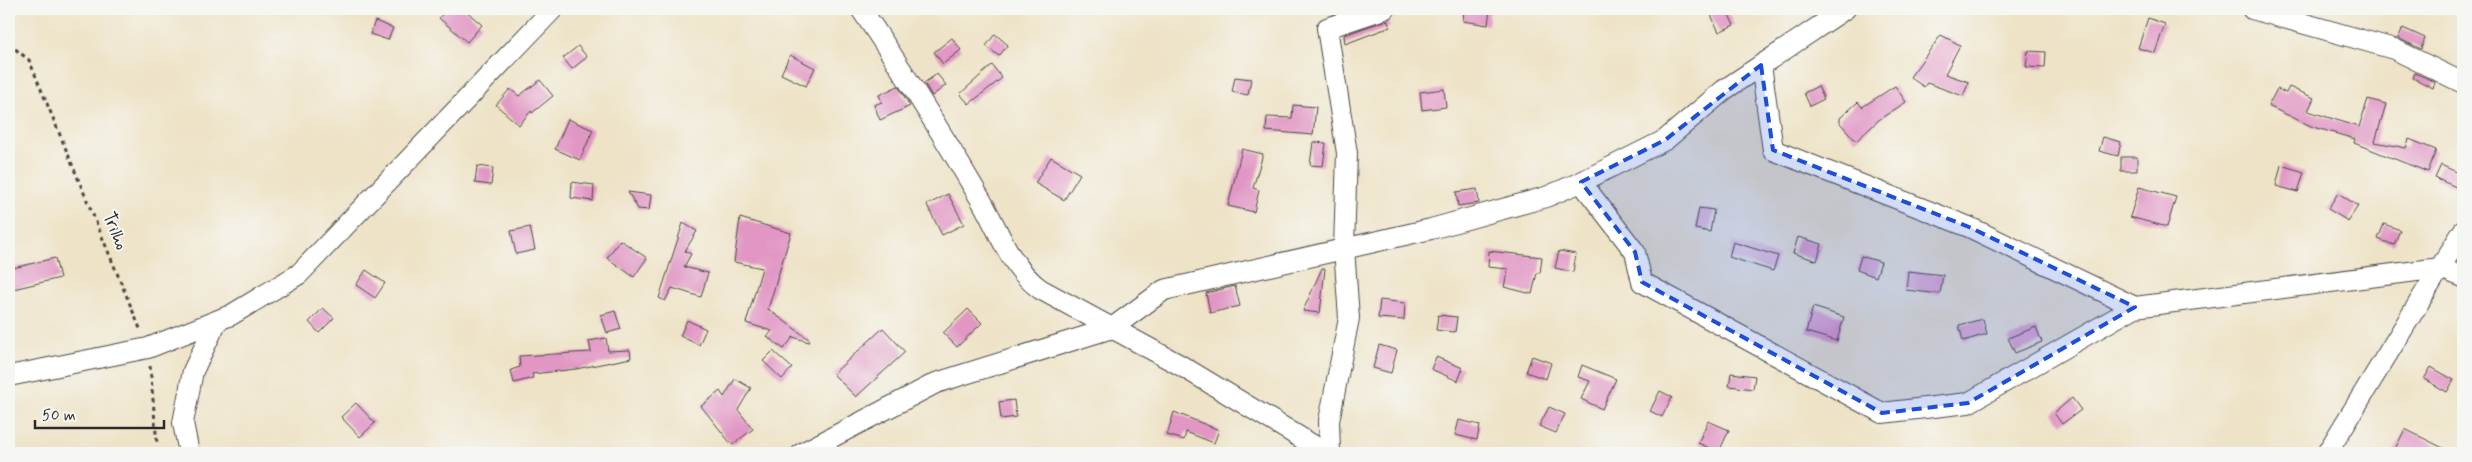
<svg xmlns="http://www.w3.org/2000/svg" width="2472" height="462" viewBox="0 0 2472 462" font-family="Mynerve,sans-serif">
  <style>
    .building { fill: #e196c4 }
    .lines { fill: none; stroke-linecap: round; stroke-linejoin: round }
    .minor-casing { stroke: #484742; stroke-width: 22 }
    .path { stroke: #484742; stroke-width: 3; stroke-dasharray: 4 4; stroke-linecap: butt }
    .minor { stroke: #fff; stroke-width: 20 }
    .marked { fill: #1d4ed8; fill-opacity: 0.2; stroke: #1d4ed8; stroke-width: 4; stroke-dasharray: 10 6; stroke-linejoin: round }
    .labels { text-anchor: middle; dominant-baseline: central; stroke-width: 4; stroke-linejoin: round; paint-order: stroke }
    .street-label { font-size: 18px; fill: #2b2b2b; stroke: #f6f6f2 }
  </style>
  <rect width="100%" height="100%" fill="#f6f6f2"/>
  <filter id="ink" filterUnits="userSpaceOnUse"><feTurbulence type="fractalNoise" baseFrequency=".02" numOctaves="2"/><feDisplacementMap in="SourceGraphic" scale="10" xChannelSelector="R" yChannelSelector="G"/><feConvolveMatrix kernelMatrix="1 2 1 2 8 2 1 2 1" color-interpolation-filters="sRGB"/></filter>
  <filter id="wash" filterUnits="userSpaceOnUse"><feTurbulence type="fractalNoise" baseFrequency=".0096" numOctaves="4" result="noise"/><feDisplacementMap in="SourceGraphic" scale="20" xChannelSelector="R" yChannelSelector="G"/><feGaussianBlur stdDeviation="1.12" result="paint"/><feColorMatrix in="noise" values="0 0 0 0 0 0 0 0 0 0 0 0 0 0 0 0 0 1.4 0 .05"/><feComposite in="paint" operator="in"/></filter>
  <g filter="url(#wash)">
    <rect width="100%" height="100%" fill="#eee3c7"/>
    <g id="blocks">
      <path class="building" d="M447 9H464L482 25 467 42 439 18Z
        M1464 9H1490L1488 25 1463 21Z
        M1721 9H1726L1734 25 1719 32 1710 13Z
        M2148 18 2165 24 2155 53 2138 48Z
        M1387 20 1390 27 1345 44 1344 35Z
        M375 21 393 28 388 40 370 34Z
        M2403 28 2425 38 2421 49 2398 38Z
        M995 34 1008 45 999 56 986 46Z
        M1941 35 1960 45 1945 74 1969 82 1963 96 1927 83 1924 87 1910 77Z
        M952 38 961 50 943 64 934 52Z
        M578 46 587 57 572 69 563 58Z
        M2028 51 2046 52 2045 68 2026 67Z
        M790 55 815 68 806 86 781 74Z
        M992 65 1002 78 969 104 960 94Z
        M2415 73 2435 82 2433 88 2413 78Z
        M937 74 946 85 932 96 924 83Z
        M1235 77 1251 79 1248 95 1232 92Z
        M540 80 553 96 532 113 531 111 519 125 496 105 510 89 519 96Z
        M898 86 910 106 880 120 874 105 882 102 879 95Z
        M1818 86 1824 99 1810 106 1804 93Z
        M1895 86 1906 102 1880 119 1856 141 1840 123V118L1858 102 1862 107Z
        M2289 87 2314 98 2308 111 2359 127 2368 99 2386 104 2375 142 2406 148 2409 139 2436 150 2428 172 2354 143 2355 139 2313 127 2268 106 2277 89 2286 93Z
        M1444 89 1446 107 1422 110 1420 92Z
        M1293 105 1316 107 1313 135 1266 131 1267 117 1292 118Z
        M568 119 593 130 580 160 555 149Z
        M2103 137 2121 142 2118 156 2099 151Z
        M1313 142 1326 143 1323 166 1310 165Z
        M1242 149 1263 154 1253 188 1259 190 1254 212 1228 206Z
        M1051 157 1080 174 1064 200 1035 183Z
        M2121 157H2137V171H2121Z
        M2281 165 2304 172 2298 192 2276 186Z
        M2441 165 2463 175V190L2435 178Z
        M477 166 493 168 491 185 475 183Z
        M572 182 594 185 593 201 571 198Z
        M2139 187 2176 197 2167 227 2130 217Z
        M1477 189 1479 203 1458 206 1456 192Z
        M628 192 651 195 649 210 638 209Z
        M2338 193 2358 206 2348 221 2328 209Z
        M948 194 964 224 942 235 927 205Z
        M1699 208 1714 210 1710 232 1695 229Z
        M740 218 791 233 768 309 810 340 809 342 793 337 784 349 767 337 772 331 746 323 762 268 734 262Z
        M683 223 697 231 685 251 691 254 684 267 708 273 701 297 672 288 665 301 659 298Z
        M2384 224 2400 230 2394 245 2378 239Z
        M530 227 535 250 516 254 511 231Z
        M1798 237 1822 244 1817 261 1793 253Z
        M620 240 647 258 634 277 607 258Z
        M1733 242 1778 256 1773 271 1729 257Z
        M1489 251 1542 257 1540 273H1537L1532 294 1504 287 1508 269 1488 267Z
        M1559 251 1576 254 1573 272 1555 268Z
        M1861 256 1881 262 1876 277 1857 270Z
        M55 258 60 278 9 290V269Z
        M1322 268 1325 269 1320 313 1303 311Z
        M366 270 385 283 375 298 356 285Z
        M1908 271 1943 275 1940 294 1906 290Z
        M1235 286 1240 306 1210 313 1206 293Z
        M1380 300 1405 303 1404 320 1378 318Z
        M1813 307 1844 317 1837 341 1806 332Z
        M323 308 334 318 319 333 309 322Z
        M968 309 982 323 957 347 943 333Z
        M615 311 621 329 607 333 601 315Z
        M1438 315 1457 317 1455 332 1436 330Z
        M1983 319 1987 334 1963 341 1959 325Z
        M687 320 706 329 699 345 680 336Z
        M2036 327 2042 342 2015 353 2008 338Z
        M883 328 905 352 856 397 833 374Z
        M606 338 608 351 630 350 631 358 576 369 532 374 533 378 514 383 511 370 520 367 519 356 591 352 589 341Z
        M1379 345 1397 350 1391 373 1373 368Z
        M773 351 792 368 782 379 763 361Z
        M1532 356 1551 363 1546 379 1526 372Z
        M1436 357 1463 368 1458 381 1431 369Z
        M1582 365 1616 379 1602 409 1581 399 1590 381 1578 377Z
        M2431 367 2454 380 2447 392 2424 379Z
        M1731 373 1755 376 1753 389 1729 386Z
        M735 379 751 388 738 410 753 429 732 445 701 406 720 391 724 397Z
        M1660 391 1672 397 1662 417 1650 411Z
        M2072 398 2081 410 2062 424 2054 413Z
        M1014 400 1016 417 1001 419 999 402Z
        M356 403 375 423 360 437 341 417Z
        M1549 407 1565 414 1556 433 1539 426Z
        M1174 412 1219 430 1214 443 1186 432 1184 440 1167 435Z
        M1459 420 1480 425 1477 440 1455 435Z
        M1708 421 1729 430 1719 452 1698 443Z
        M2405 429 2453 453H2393Z"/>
    </g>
  </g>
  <g filter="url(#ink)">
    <use href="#blocks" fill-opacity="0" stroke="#484742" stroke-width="1"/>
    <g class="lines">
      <defs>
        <path id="minor" d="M861 9C903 70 941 132 978 195 999 229 1008 265 1040 289L1180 365 1326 453
          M2252 9 2394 49 2463 83
          M1761 65 1773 150 1969 227 2135 307 2440 268
          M1581 182 1665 140 1724 90 1845 9
          M2463 231 2440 268 2463 277
          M9 376 148 348 231 315 299 274 553 9
          M189 453 183 423 193 371 217 321
          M802 453 936 383 1112 328 1164 290 1431 229 1546 197 1581 182 1635 252 1642 282 1882 413 1968 403 2135 307
          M1330 453 1329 421 1349 318 1344 248 1347 153 1327 28 1384 9
          M2327 453 2440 268"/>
      </defs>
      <use href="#minor" class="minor-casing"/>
      <path class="path" d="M9 44 29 60 141 331
        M150 366 157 444"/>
      <use href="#minor" class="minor"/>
    </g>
  </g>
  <path class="marked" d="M1761 65 1773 150 1969 227 2135 307 1968 403 1882 413 1642 282 1635 252 1581 182 1665 140Z"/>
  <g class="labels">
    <g class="street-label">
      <text transform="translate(115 231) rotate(68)">Trilho</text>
    </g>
  </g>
  <rect width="2472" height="462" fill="none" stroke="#f6f6f2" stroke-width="30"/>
  <path d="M35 420v8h129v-8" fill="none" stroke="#2b2b2b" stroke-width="2.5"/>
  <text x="42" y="420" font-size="15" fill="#2b2b2b" stroke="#f6f6f2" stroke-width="4" paint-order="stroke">50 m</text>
</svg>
